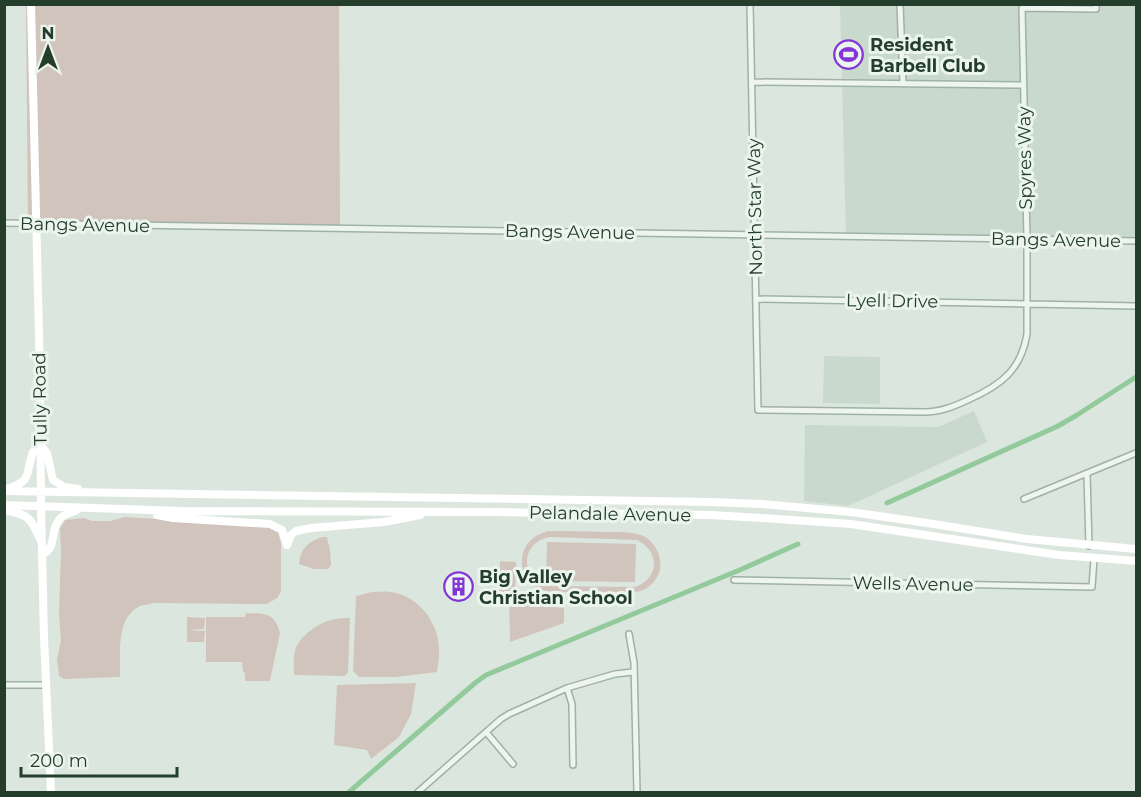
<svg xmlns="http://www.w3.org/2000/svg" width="1141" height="797" viewBox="0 0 1141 797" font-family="Montserrat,sans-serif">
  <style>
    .built { fill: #c9d9cd }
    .green { fill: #d1c4bc; fill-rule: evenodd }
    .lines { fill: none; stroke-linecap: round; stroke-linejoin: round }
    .canal { stroke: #93ca9b; stroke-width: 5 }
    .street-casing { stroke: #a0b1a5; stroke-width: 8 }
    .street { stroke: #eef5f0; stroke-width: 5 }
    .secondary { stroke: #fff; stroke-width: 8 }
    .labels { text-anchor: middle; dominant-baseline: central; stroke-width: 6; stroke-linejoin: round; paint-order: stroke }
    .poi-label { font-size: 18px; font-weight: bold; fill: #243e2b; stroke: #ebf5ed; text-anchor: start }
    .street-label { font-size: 18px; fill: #243e2b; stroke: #ebf5ed }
  </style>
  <rect width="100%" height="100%" fill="#dbe7de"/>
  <path class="built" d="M840 5H1136V241L846 236Z
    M824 356 880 357V404L823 403Z
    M974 411 987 442 848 506 804 501 805 425 938 427Z"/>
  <path class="green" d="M26 5H339L340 229 28 226Z
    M125 517 267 526 278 531 281 544V592L277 598 267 604 154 603C150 604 144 605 140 606 115 618 121 654 120 677L64 679 59 676 57 659 61 640 59 614 61 551 60 529 65 520 84 518 92 521H110Z
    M548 531C567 531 585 531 604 532 616 532 629 531 641 535 655 540 664 559 659 573 654 584 646 591 635 592H551C546 591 541 590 537 588 519 579 517 553 531 540 536 535 542 533 548 531ZM550 537 637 540C660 551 660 578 635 587L546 586C519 576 521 542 550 537Z
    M322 537H327L330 550 331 565 328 569H314L299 564C300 550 308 541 322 537Z
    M547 542 636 544 635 582 546 581Z
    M500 561 516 562 515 594H499Z
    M372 592C378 592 385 591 391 592 415 595 433 616 438 639 440 650 439 661 437 672L396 677H359L353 671 356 596Z
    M509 595 551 598 554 607 564 608V623L510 642Z
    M246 613C264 614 275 612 280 633L270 681H245V673L243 672 242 662H206V617H245Z
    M187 617 205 618 204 629 188 630 205 631 204 642H187Z
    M350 618 348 672 345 676 294 675C294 668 293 658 295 651 299 635 320 622 335 619 340 618 345 618 350 618Z
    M416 683 411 714 399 737 371 759 367 750 334 745 337 685Z"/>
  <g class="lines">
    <path class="canal" d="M887 503 1058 426 1077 415 1136 377
      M349 792 475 683 486 675 742 569 798 544"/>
    <defs>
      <path id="street" d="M750 4 758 410 924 412C941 412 955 406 970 399 1001 385 1021 370 1027 334V239L1022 8 1096 9V4
        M900 4 903 83
        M752 82 1023 85
        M4 223 1136 241
        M756 299 1136 306
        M1087 474 1089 546
        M1024 499 1136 453
        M734 580 1092 587 1094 559
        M629 634 634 663 637 792
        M4 685H46
        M567 688 572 704 573 765
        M486 732 513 764
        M418 792 486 732 501 719 509 714 567 688 615 674 633 672"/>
    </defs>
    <use href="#street" class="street-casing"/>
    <use href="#street" class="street"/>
    <path class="secondary" d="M31 4 40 377 41 507 44 637 51 792
      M42 447 47 453 53 480 64 487 78 489
      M6 489C34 481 25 473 33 452L41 445
      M4 491 711 502 761 504 851 512 927 523 1027 539 1136 549
      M4 505 182 511 497 512 711 515 761 518 851 524 1059 555 1136 561
      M4 510C28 515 30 516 40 539
      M157 515 173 518 270 524 282 530 287 545
      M287 545 291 535 296 531 311 528 384 522 420 515
      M42 555C58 546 49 532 59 520 63 514 71 513 77 510"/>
  </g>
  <defs>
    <symbol id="stadium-ring" viewBox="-11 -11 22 22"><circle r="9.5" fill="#ebf5ed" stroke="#8335d7" stroke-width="1.5"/><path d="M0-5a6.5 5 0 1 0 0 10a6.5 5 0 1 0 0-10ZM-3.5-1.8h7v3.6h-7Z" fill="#8335d7"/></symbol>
    <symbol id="building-ring" viewBox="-11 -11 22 22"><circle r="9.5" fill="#ebf5ed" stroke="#8335d7" stroke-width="1.5"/><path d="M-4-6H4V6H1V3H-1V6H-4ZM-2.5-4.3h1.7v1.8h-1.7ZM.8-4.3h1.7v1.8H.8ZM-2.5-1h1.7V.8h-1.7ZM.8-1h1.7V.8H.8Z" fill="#8335d7"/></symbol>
  </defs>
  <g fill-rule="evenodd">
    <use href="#stadium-ring" x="832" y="38" width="33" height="33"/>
    <use href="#building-ring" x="442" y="570" width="33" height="33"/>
  </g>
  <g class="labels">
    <g class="poi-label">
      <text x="870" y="45">Resident<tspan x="870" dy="21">Barbell Club</tspan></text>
      <text x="479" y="577">Big Valley<tspan x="479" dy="21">Christian School</tspan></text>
    </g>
    <g class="street-label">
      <text transform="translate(1025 158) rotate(-91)">Spyres Way</text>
      <text transform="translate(755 207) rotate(-91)">North Star Way</text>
      <text transform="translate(85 225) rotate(1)">Bangs Avenue</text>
      <text transform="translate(570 232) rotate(1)">Bangs Avenue</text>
      <text transform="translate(1056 240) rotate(1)">Bangs Avenue</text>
      <text transform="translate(892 301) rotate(1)">Lyell Drive</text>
      <text transform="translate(40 399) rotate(-91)">Tully Road</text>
      <text transform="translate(610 514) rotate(1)">Pelandale Avenue</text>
      <text transform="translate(913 584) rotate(1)">Wells Avenue</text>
    </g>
  </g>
  <rect width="1141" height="797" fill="none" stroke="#243e2b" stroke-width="12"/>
  <g transform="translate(48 48)" stroke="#ebf5ed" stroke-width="4.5" paint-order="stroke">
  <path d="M0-4.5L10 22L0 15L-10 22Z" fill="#243e2b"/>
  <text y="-9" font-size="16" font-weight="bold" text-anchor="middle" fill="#243e2b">N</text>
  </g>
  <path d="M21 767v9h156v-9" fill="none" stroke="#243e2b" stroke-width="3"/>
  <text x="30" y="767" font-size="18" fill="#243e2b" stroke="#ebf5ed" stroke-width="4.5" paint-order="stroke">200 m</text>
</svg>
